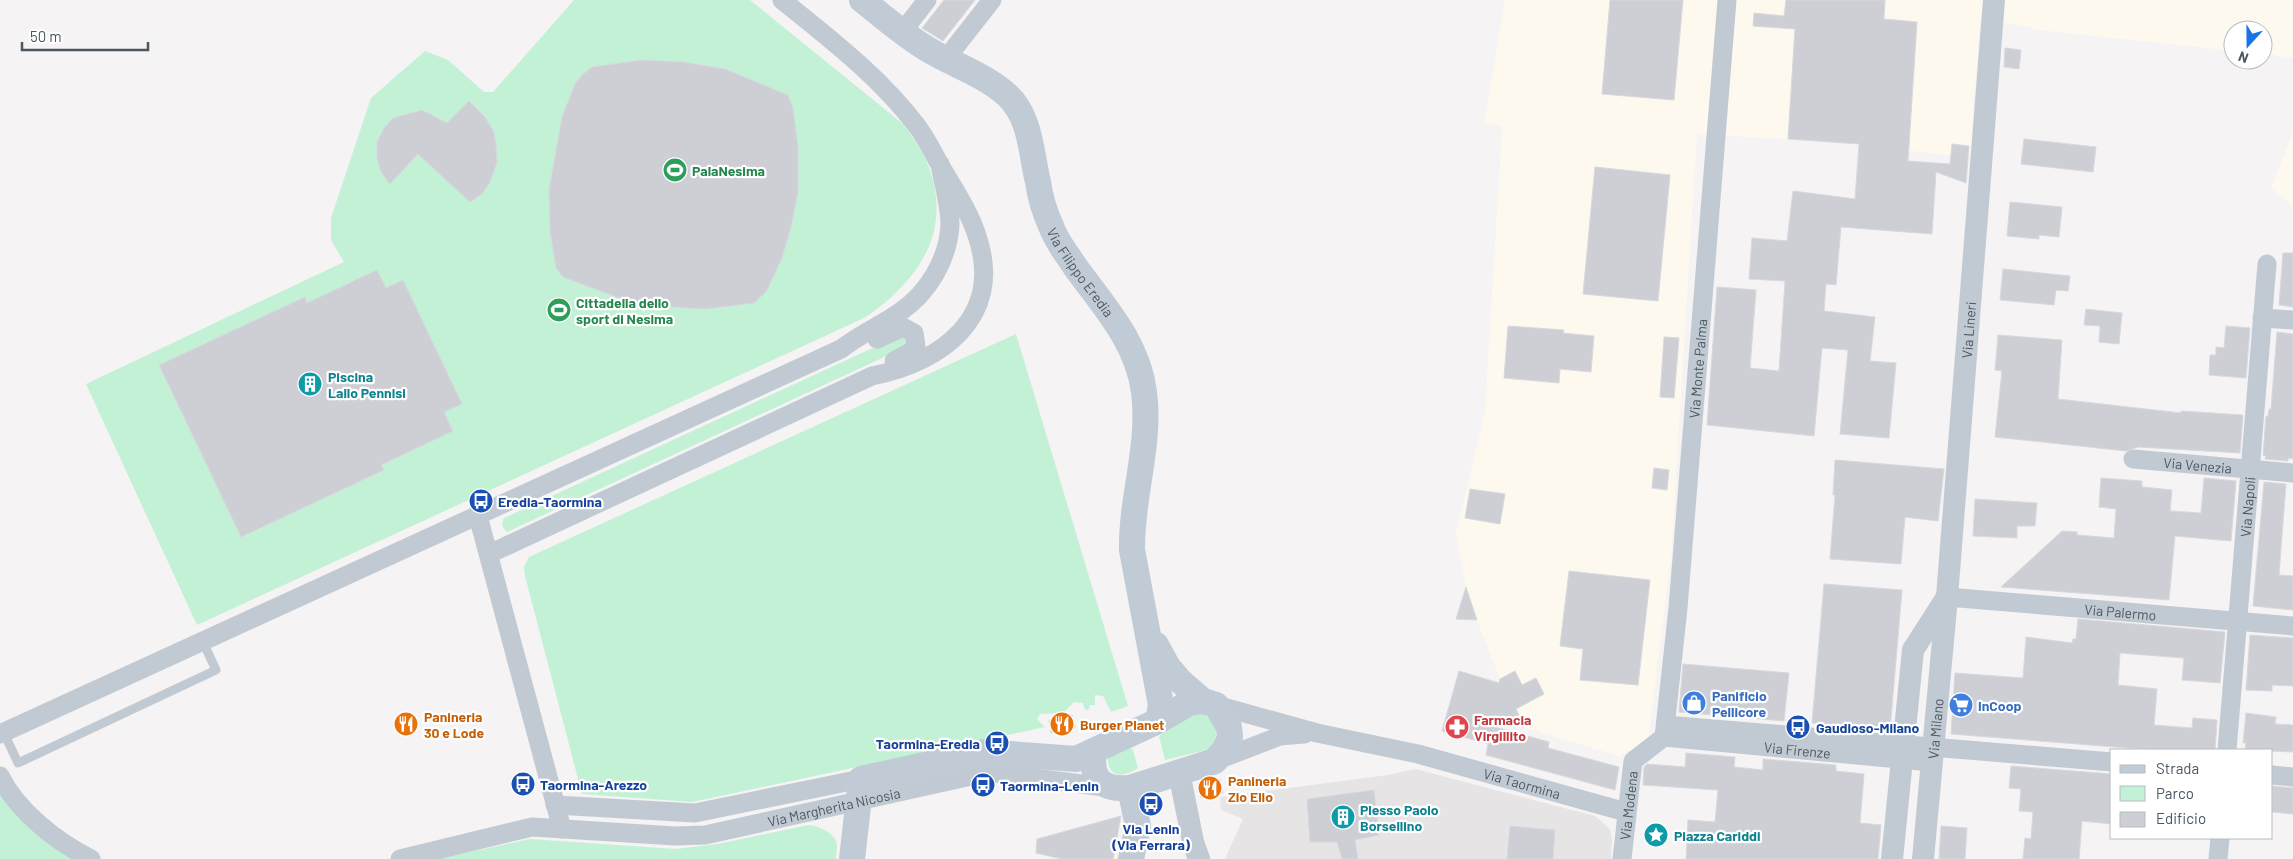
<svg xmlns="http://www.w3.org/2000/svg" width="2293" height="859" viewBox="0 0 2293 859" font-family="Barlow,sans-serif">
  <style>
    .commercial { fill: #fdf9ef }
    .education { fill: #e6e4e5 }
    .green { fill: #c3f1d5 }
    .building { fill: #cdcfd5; stroke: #d7d9de }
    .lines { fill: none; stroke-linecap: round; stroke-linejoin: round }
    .service { stroke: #c1cad2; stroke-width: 9 }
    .minor { stroke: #c1cad2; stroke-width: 19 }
    .tertiary { stroke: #c1cad2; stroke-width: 22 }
    .secondary { stroke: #c1cbd6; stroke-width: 26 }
    .labels { text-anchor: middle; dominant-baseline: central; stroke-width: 4.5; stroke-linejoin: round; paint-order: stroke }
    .leisure-label { font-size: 14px; font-weight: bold; fill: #27864d; stroke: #fff; text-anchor: start }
    .street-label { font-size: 14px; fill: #4a5661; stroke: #fff }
    .culture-label { font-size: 14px; font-weight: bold; fill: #0d838f; stroke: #fff; text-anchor: start }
    .transit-label { font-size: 14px; font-weight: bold; fill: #164399; stroke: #fff; text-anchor: start }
    .shop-label { font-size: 14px; font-weight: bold; fill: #366cbe; stroke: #fff; text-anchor: start }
    .food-label { font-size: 14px; font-weight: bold; fill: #c56008; stroke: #fff; text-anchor: start }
    .health-label { font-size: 14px; font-weight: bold; fill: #be3a42; stroke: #fff; text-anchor: start }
  </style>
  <rect width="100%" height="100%" fill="#f5f3f3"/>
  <path class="commercial" d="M1505 0H2293V58L2263 54V30H2233V51L2039 30 2016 24 1980 21 1970 158 1847 143 1697 134 1671 558 1648 741 1619 756 1526 728 1500 679 1477 620 1466 587 1456 532 1485 412 1502 127 1484 123Z
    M2293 131V206L2271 188Z"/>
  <path class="education" d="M1415 769 1595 816 1610 829 1612 840 1611 859H1225L1243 819 1221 810 1220 797 1388 775Z"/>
  <path class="green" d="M574 0H750L903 124C913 138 925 154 930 170 952 235 916 282 866 317L197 625 86 384 344 262 331 240V218L371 98 425 51 448 60 484 92H493Z
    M903 334 908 336V346L507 532C502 528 501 524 504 518Z
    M1016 334 1128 706 1111 712 1103 696 1095 695V705H1090L1088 711 1084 708 1083 703 1074 702 1063 713 1040 714 1037 719 1045 727 692 802 582 794 525 576 524 567 529 557Z
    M1200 713C1220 721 1220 732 1210 749L1165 760 1159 736 1190 716Z
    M1129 747 1133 750 1138 768C1125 778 1107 778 1108 758Z
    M0 789 74 859H0Z
    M808 825C818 826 836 832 837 846 837 850 836 854 836 859H438L530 839 676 849 718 844Z"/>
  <path class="building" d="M944 0H975L943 41 922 28Z
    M1610 0H1683L1674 100 1602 94Z
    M1786 0H1885L1884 19 1917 22 1908 161 1950 164 1952 144 1969 146 1966 183 1936 172 1932 234 1841 227 1836 285 1826 284 1824 311 1875 317 1870 361 1896 363 1889 438 1840 434 1848 350 1822 348 1814 436 1707 425 1717 287 1756 290 1750 368 1779 371 1785 281 1749 279 1752 238 1787 241 1793 191 1855 199 1859 144 1788 139 1795 29 1753 26 1754 13 1784 16Z
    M2005 48 2021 50 2019 69 2004 67Z
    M641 60 683 62 725 69 788 95 793 108 798 147V192L791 227 782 258 766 292 754 303 705 309 671 307 627 301 563 277 556 268 550 232 549 190 562 117 575 84 582 75 592 67Z
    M469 101 485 117 494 132 496 146 497 163 490 182 482 194 470 202 418 154 390 184 381 172 377 158V142L384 128 393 118 422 110 447 123Z
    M2024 139 2096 147 2093 172 2021 164Z
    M1595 167 1670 175 1658 301 1583 294Z
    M2010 202 2062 207 2059 237 2039 235V239L2007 236Z
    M2283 253H2293V307L2279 305Z
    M2003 269 2070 276 2068 291 2056 290 2054 305 2000 300Z
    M377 270 386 288 403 280 462 404 444 412 453 431 381 465 384 470 241 537 159 365 305 297 307 303Z
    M2086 309 2122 313 2119 344 2099 342 2100 326 2084 325Z
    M1508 326 1564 330 1563 333 1594 336 1591 372 1560 369 1559 383 1504 378Z
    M2226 326 2250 328 2246 378 2209 375 2210 355H2216V347L2224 348Z
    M2277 332 2293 334V459L2288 458V461L2265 459 2266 456 2263 455 2266 416 2268 417 2269 409H2271Z
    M1998 335 2062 340 2058 399 2181 413V411L2243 415 2240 453 2138 447 2126 451 1995 437 2002 371 1995 370Z
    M1664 337 1679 338 1674 398 1660 397Z
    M1835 460 1944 469 1938 521 1905 517 1901 564 1830 559 1835 495H1833Z
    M1654 468 1669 470 1667 490 1652 488Z
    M2101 478 2142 481V487L2172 490 2170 511 2201 513 2204 478 2236 481 2231 541 2175 536 2169 600 2001 587 2062 531 2077 532V535L2114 538 2116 509 2099 507Z
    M2264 482 2286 484 2279 575 2293 576V610L2253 606Z
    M1470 489 1505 494 1500 524 1465 518Z
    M1975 499 2037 503 2035 526H2017V538L1973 536Z
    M1569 571 1650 580 1638 685 1580 680 1583 649 1560 646Z
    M1824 584 1902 590 1890 730 1812 723Z
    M1466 587 1477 620 1456 619Z
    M2078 619 2225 632 2220 683 2182 680 2184 658 2120 653 2118 685 2157 689 2154 725 2192 728 2193 718 2217 720 2215 750H2153L1951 734 1955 673 2023 678 2026 637 2072 643 2073 639H2076Z
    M2250 635 2293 638V686L2272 685V691L2246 690Z
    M1683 664 1789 673 1784 721 1679 712Z
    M1459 671 1499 683 1500 679 1515 671 1522 685 1536 678 1544 694 1516 709 1519 715 1492 726 1549 742 1548 748 1619 767 1615 790 1486 755 1488 744 1442 731Z
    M2246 713 2276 717 2275 724 2293 725V752L2245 750 2246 743H2243Z
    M1072 715 1075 728 1051 733 1049 720Z
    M1686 753 1735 757 1734 767 1763 770V759L1836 765V771L1864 774 1860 823 1881 825 1878 859H1686L1688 820 1715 822 1718 790 1643 785 1644 767 1647 764 1685 767Z
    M2011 766 2112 774V824L2082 821 2079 859H2023L2025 838 2031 839 2033 812 2019 811 2021 789 2009 788Z
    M1220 779 1223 793 1201 798 1198 783Z
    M2272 786 2293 788V814L2272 812Z
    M1374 790 1379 835 1355 840 1358 859H1342L1337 842H1310L1307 799Z
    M1121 816 1113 859H1062L1036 853 1037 839Z
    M1510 826 1555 830 1553 859H1507Z
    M1941 826 1967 828 1965 859H1939Z"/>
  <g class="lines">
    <path class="service" d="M4 733 18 763 216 670 203 642"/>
    <g class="minor">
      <path d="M903 31 927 0"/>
      <path d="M945 60 992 0"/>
      <path d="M2262 318 2293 320"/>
      <path d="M877 339 903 327 914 333 916 346 912 351 894 361"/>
      <path id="s1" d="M2133 459 2293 473"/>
      <path d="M478 516 562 829"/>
      <path d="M489 554 872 376C941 362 1003 318 978 239 970 212 954 189 940 165 933 152 926 138 917 126 880 77 829 38 782 0"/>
      <path id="s2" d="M1947 597 2293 626"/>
      <path id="s3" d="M1216 705 1317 733 1418 754 1626 812"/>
      <path d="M1666 725 2112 762"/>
      <path d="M0 734 841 349C860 334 880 326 900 312 928 293 948 260 950 225 950 205 943 183 940 164"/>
      <path id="s4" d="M1664 737 1678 608 1727 0"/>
      <path id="s5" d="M1664 737 1931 762"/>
      <path id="s6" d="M2227 750 2267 264"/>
      <path d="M1215 761 1280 736 1304 734"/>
      <path d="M2272 775 2293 777"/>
      <path d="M0 776C17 811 57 842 91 859"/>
      <path d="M555 805 695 813 861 779"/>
      <path id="s7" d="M400 859 532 827 675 836 705 835 976 775 995 773 1105 787"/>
      <path id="s8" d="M1622 859 1633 761 1664 737"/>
      <path d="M2218 859 2220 838"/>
    </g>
    <g class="tertiary">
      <path d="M1179 772 1193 842 1199 859"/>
      <path d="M1892 859 1913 650 1945 600"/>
      <path id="s9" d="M1923 859 1947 597 1994 0"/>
    </g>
    <g class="secondary">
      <path id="s10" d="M862 0C884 17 905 36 929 50 954 65 985 75 1007 95 1031 117 1031 153 1038 182 1040 196 1045 213 1051 226 1056 241 1067 254 1076 268 1104 306 1138 343 1144 392 1151 445 1131 497 1132 550L1161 705 1158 721"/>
      <path d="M1094 751C1090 779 1101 790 1130 788L1215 761 1225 749 1230 737 1229 727 1216 705 1203 701 1180 681 1168 667 1156 645"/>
      <path d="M1130 788 1138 826 1131 859"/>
      <path d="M852 859 861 779 984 752 1076 759 1158 721 1189 703 1203 701"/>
    </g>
  </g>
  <defs>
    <symbol id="stadium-disc" viewBox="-11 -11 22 22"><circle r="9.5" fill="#2e9e5b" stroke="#fff"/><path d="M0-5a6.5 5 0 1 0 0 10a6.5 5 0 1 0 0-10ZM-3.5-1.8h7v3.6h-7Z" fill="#fff"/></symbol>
    <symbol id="building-disc" viewBox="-11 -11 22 22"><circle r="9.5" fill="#0f9aa8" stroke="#fff"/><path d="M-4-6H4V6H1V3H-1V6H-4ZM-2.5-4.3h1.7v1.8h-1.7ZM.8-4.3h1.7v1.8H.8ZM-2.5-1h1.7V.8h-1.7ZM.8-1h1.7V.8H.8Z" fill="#fff"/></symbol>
    <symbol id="bus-disc" viewBox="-11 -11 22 22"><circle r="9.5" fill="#1a4fb4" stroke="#fff"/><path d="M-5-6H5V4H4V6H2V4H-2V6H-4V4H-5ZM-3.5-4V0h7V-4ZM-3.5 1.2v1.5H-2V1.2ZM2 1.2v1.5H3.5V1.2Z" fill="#fff"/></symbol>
    <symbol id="shop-disc" viewBox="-11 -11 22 22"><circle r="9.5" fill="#3f7fe0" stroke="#fff"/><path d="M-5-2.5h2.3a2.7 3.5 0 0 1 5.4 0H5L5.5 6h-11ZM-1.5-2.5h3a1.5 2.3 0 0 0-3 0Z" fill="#fff"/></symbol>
    <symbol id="supermarket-disc" viewBox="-11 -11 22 22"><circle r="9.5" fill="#3f7fe0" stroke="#fff"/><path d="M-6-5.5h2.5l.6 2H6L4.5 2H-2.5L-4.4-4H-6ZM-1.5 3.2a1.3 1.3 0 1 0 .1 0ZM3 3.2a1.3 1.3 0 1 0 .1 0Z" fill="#fff"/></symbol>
    <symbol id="restaurant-disc" viewBox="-11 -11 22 22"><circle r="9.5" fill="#e8710a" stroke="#fff"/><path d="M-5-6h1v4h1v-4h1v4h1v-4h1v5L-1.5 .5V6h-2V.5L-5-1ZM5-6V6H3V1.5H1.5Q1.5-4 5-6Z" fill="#fff"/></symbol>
    <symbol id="pharmacy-disc" viewBox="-11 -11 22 22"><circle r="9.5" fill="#e0444e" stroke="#fff"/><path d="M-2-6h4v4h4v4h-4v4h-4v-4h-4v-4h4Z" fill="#fff"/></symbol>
    <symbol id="sight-disc" viewBox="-11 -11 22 22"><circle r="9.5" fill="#0f9aa8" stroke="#fff"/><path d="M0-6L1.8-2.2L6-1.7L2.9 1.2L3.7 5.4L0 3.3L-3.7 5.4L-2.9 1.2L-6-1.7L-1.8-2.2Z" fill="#fff"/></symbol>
  </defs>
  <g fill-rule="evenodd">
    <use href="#stadium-disc" x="661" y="156" width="28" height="28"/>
    <use href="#stadium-disc" x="545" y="296" width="28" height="28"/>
    <use href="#building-disc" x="296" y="370" width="28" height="28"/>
    <use href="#bus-disc" x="467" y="487" width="28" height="28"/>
    <use href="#shop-disc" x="1680" y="689" width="28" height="28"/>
    <use href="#supermarket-disc" x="1947" y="691" width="28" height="28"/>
    <use href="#restaurant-disc" x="392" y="710" width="28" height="28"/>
    <use href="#restaurant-disc" x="1048" y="710" width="28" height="28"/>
    <use href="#pharmacy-disc" x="1443" y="713" width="28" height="28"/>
    <use href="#bus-disc" x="1784" y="713" width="28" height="28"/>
    <use href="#bus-disc" x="983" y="729" width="28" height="28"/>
    <use href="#bus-disc" x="509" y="770" width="28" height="28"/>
    <use href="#bus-disc" x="969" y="771" width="28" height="28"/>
    <use href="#restaurant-disc" x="1196" y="774" width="28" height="28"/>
    <use href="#bus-disc" x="1137" y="790" width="28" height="28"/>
    <use href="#building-disc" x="1329" y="803" width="28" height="28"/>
    <use href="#sight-disc" x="1642" y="821" width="28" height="28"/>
  </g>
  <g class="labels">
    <g class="leisure-label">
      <text x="692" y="170">PalaNesima</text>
      <text x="576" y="302">Cittadella dello<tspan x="576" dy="16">sport di Nesima</tspan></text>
    </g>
    <g class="street-label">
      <text stroke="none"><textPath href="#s10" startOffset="369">Via Filippo Eredia</textPath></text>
      <text stroke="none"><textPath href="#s9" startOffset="531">Via Lineri</textPath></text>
      <text stroke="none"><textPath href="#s4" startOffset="370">Via Monte Palma</textPath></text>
      <text stroke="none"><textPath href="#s1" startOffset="65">Via Venezia</textPath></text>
      <text stroke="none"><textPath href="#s6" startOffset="244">Via Napoli</textPath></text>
      <text stroke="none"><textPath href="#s2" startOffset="174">Via Palermo</textPath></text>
      <text stroke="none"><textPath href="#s9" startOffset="131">Via Milano</textPath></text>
      <text stroke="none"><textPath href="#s5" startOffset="134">Via Firenze</textPath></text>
      <text stroke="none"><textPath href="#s3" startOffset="316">Via Taormina</textPath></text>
      <text stroke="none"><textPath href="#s8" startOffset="54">Via Modena</textPath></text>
      <text stroke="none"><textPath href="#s7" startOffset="441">Via Margherita Nicosia</textPath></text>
    </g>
    <g class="culture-label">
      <text x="328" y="376">Piscina<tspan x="328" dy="16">Lallo Pennisi</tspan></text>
      <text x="1360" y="809">Plesso Paolo<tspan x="1360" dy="16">Borsellino</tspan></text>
      <text x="1674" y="835">Piazza Cariddi</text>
    </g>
    <g class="transit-label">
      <text x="498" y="501">Eredia-Taormina</text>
      <text x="1816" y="727">Gaudioso-Milano</text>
      <text x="980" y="743" text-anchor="end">Taormina-Eredia</text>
      <text x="540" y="784">Taormina-Arezzo</text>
      <text x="1000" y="785">Taormina-Lenin</text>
      <text x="1151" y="828" text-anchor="middle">Via Lenin<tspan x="1151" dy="16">(Via Ferrara)</tspan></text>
    </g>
    <g class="shop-label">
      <text x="1712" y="695">Panificio<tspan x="1712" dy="16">Pellicore</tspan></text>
      <text x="1978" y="705">InCoop</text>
    </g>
    <g class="food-label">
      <text x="424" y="716">Panineria<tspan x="424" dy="16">30 e Lode</tspan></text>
      <text x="1080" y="724">Burger Planet</text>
      <text x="1228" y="780">Panineria<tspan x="1228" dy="16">Zio Elio</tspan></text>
    </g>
    <g class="health-label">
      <text x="1474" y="719">Farmacia<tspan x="1474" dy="16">Virgillito</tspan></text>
    </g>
  </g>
  <rect x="2110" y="749" width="162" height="90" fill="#ffffff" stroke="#b7bbc0"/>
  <rect x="2120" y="765" width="25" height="8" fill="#c1cbd6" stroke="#b7bbc0"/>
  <text x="2156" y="774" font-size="15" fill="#4a5661">Strada</text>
  <rect x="2120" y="786" width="25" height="15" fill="#c3f1d5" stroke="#b7bbc0"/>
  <text x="2156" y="799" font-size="15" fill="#4a5661">Parco</text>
  <rect x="2120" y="812" width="25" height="15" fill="#cdcfd5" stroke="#b7bbc0"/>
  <text x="2156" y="824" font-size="15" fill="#4a5661">Edificio</text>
  <g transform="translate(2248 45) rotate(201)"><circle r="24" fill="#ffffff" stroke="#b7bbc0"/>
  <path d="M0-4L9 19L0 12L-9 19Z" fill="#1a73e8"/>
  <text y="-8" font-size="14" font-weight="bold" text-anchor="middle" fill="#4a5661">N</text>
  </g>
  <path d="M22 42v8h126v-8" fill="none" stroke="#4a5661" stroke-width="2.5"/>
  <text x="30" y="42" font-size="15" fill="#4a5661" stroke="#ffffff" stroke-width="4" paint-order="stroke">50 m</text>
</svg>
